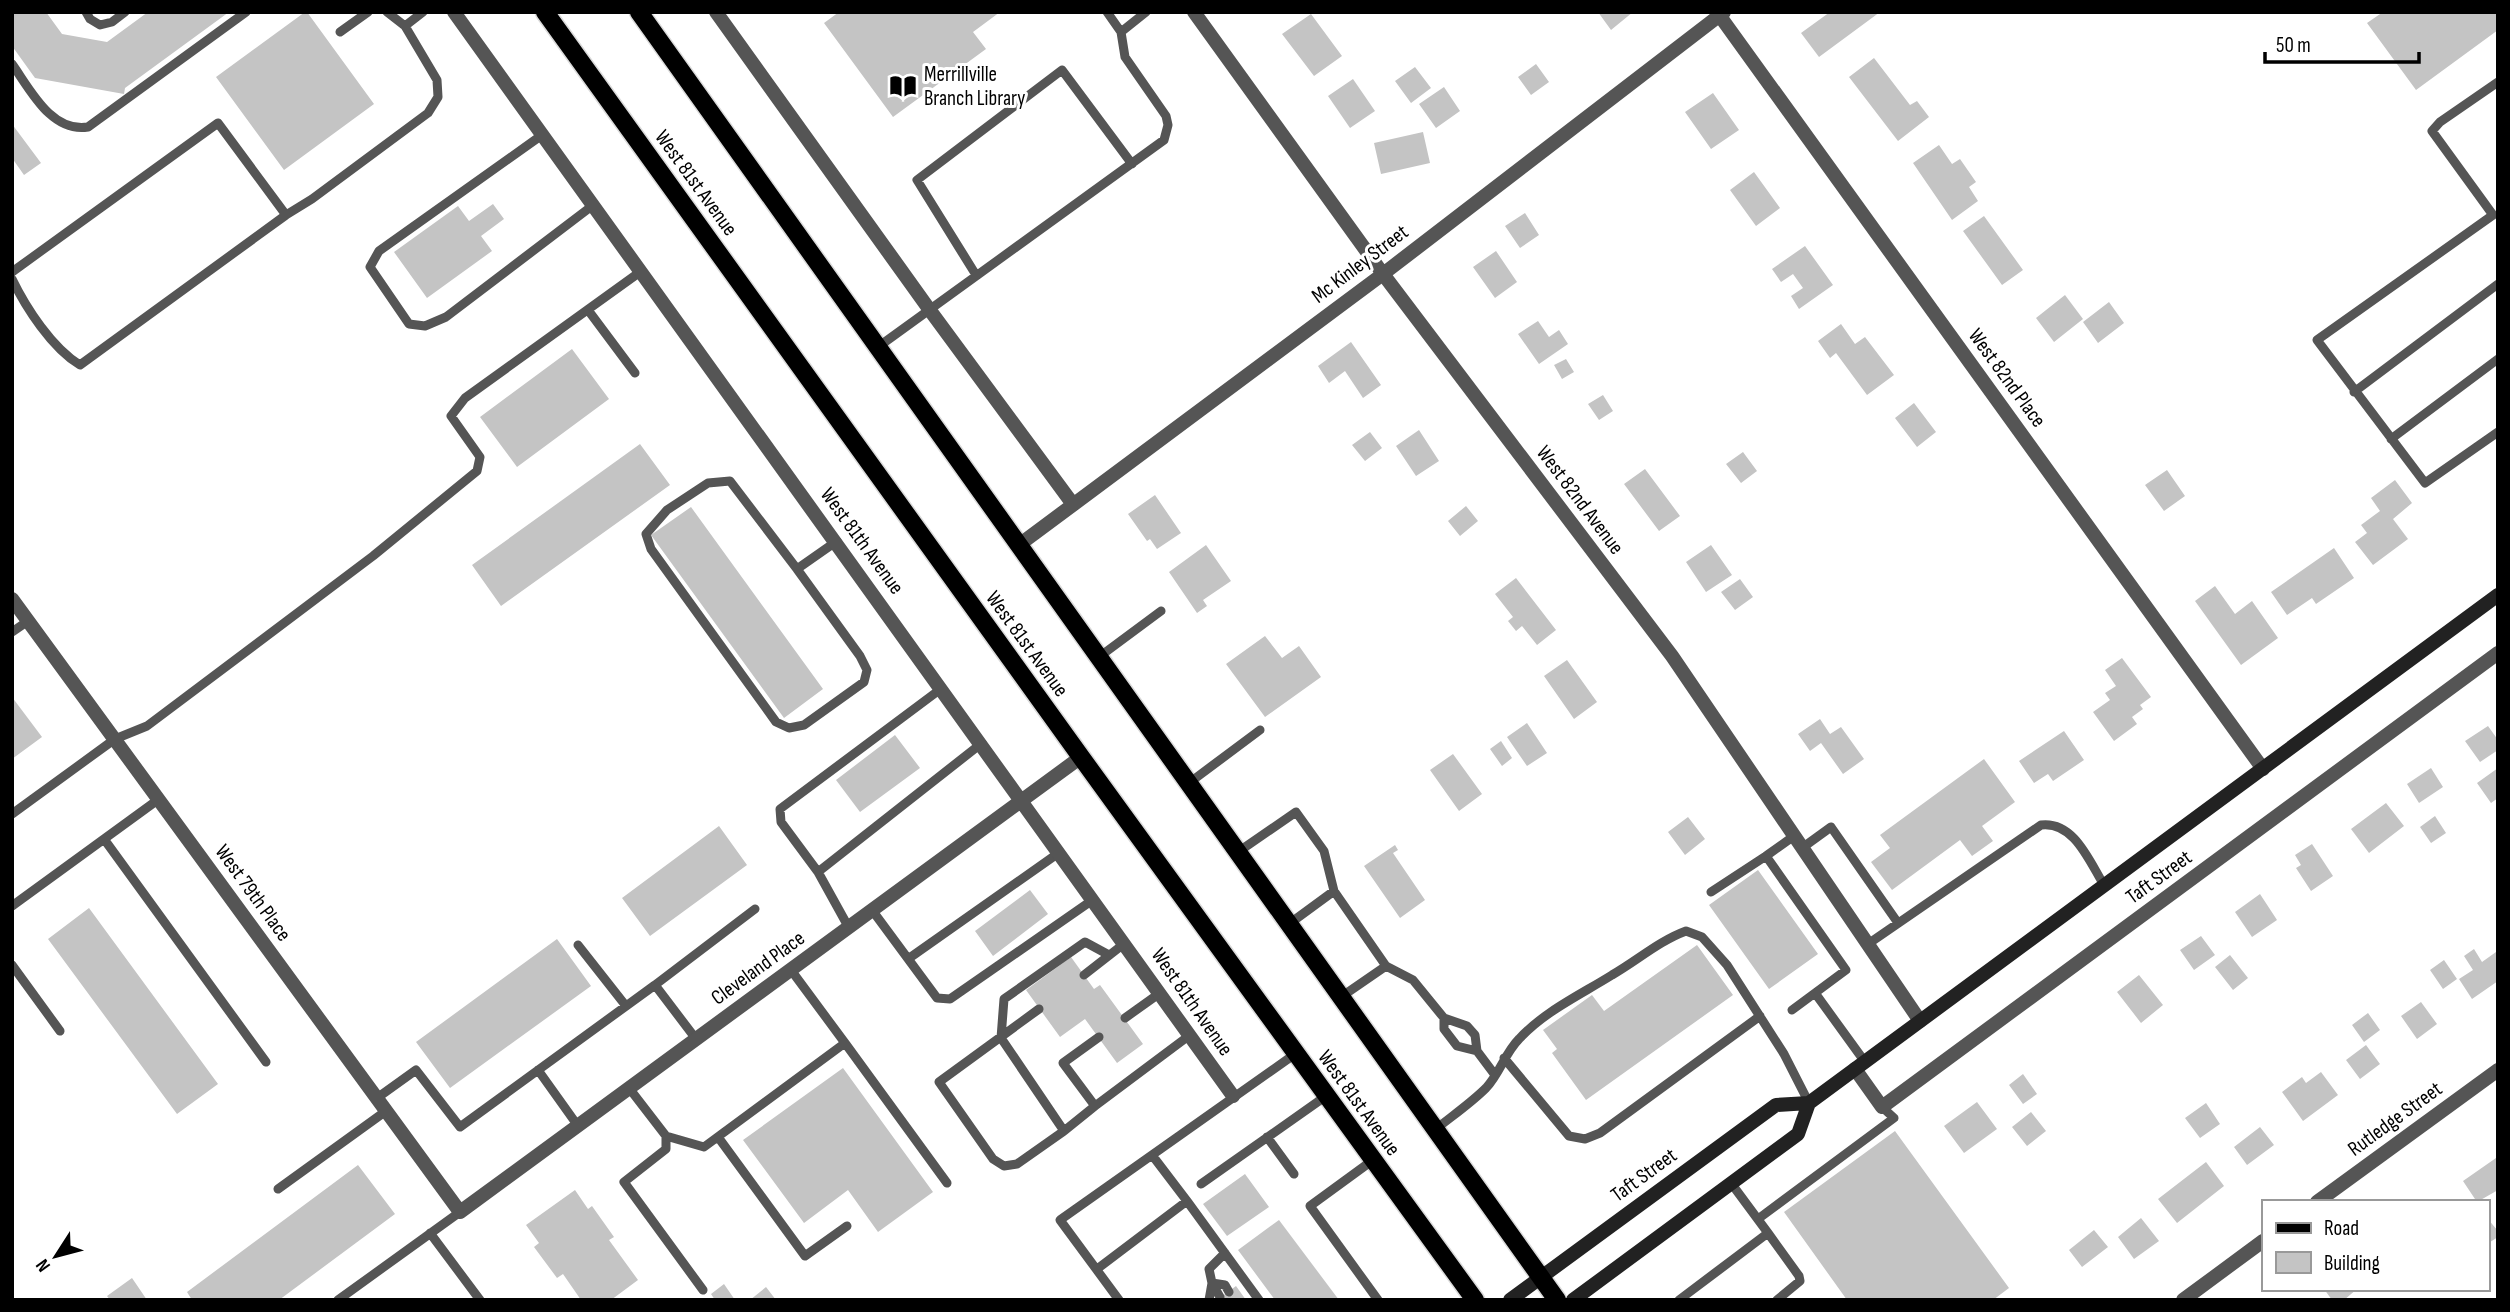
<svg xmlns="http://www.w3.org/2000/svg" width="2510" height="1312" viewBox="0 0 2510 1312" font-family="'Sofia Sans Condensed',sans-serif">
  <style>
    .building { fill: #c4c4c4 }
    .lines { fill: none; stroke-linecap: round; stroke-linejoin: round }
    .primary-casing { stroke: #dbdbdb; stroke-width: 21 }
    .service { stroke: #555; stroke-width: 9 }
    .minor { stroke: #555; stroke-width: 14 }
    .secondary { stroke: #222; stroke-width: 14 }
    .primary { stroke: #000; stroke-width: 18 }
    .labels { text-anchor: middle; dominant-baseline: central; stroke-width: 6; stroke-linejoin: round; paint-order: stroke }
    .poi-label { font-size: 21px; fill: #000; stroke: #fff; text-anchor: start }
    .street-label { font-size: 21px; fill: #000; stroke: #fff }
  </style>
  <rect width="100%" height="100%" fill="#fff"/>
  <path class="building" d="M12 12H46L62 34 107 42 148 12H229L125 88 124 94 35 78 12 46Z
    M305 12H307L374 104 284 170 216 77Z
    M839 12H1000L973 32 986 49 893 117 824 23Z
    M1598 12H1633L1611 30Z
    M1830 12H1880L1819 57 1801 33Z
    M2383 12H2498V30L2416 90 2367 23Z
    M1311 14 1342 56 1314 76 1282 34Z
    M1874 58 1910 105 1917 101 1929 117 1898 141 1849 77Z
    M1536 64 1549 82 1531 95 1518 77Z
    M1415 67 1431 88 1411 103 1395 81Z
    M1353 79 1375 111 1350 128 1328 96Z
    M1444 87 1460 111 1436 128 1419 104Z
    M1713 93 1739 130 1711 149 1685 112Z
    M12 124 41 163 24 175 12 158Z
    M1423 132 1430 163 1381 174 1374 143Z
    M1939 145 1952 164 1960 159 1976 182 1969 187 1978 201 1952 220 1913 163Z
    M1754 172 1780 208 1756 226 1730 190Z
    M493 204 504 219 481 236 492 251 427 298 394 252 458 206 469 221Z
    M1525 213 1539 235 1520 248 1505 226Z
    M1984 216 2023 270 2002 285 1963 231Z
    M1805 246 1833 285 1799 309 1791 296 1803 288 1793 274 1781 282 1772 269Z
    M1496 251 1517 282 1495 298 1473 267Z
    M2065 295 2083 319 2054 342 2036 318Z
    M2109 302 2124 323 2098 343 2083 322Z
    M1538 321 1549 337 1559 330 1568 344 1539 364 1518 334Z
    M1841 324 1855 344 1865 337 1894 375 1867 395 1836 353 1830 358 1818 341Z
    M1351 342 1381 385 1363 398 1345 371 1329 383 1318 366Z
    M572 349 609 399 517 467 480 417Z
    M1566 359 1574 372 1562 379 1554 365Z
    M1603 395 1613 411 1599 420 1588 404Z
    M1914 403 1936 432 1917 447 1895 418Z
    M1419 430 1439 461 1416 476 1396 446Z
    M1370 432 1382 448 1365 461 1352 445Z
    M640 444 670 485 501 606 472 565Z
    M1743 452 1757 471 1741 483 1726 464Z
    M1645 469 1680 516 1659 531 1624 484Z
    M2167 470 2185 496 2164 511 2145 485Z
    M2395 480 2412 503 2393 519 2408 539 2373 565 2355 542 2367 533 2361 525 2380 511 2371 498Z
    M1155 495 1181 533 1157 549 1150 539 1147 541 1128 514Z
    M1466 506 1478 521 1460 536 1448 521Z
    M691 507 823 689 784 718 651 535Z
    M1206 545 1231 581 1203 600 1207 606 1197 613 1169 572Z
    M1711 545 1732 575 1706 592 1686 562Z
    M2334 548 2354 578 2316 604 2312 598 2287 615 2271 592Z
    M1516 578 1556 630 1537 645 1522 626 1516 631 1508 621 1513 617 1495 594Z
    M1740 579 1753 597 1735 610 1721 592Z
    M2215 586 2235 614 2252 601 2278 638 2241 665 2195 601Z
    M1265 636 1282 658 1299 646 1321 677 1265 717 1226 664Z
    M2122 658 2151 697 2140 705 2143 709 2132 717 2137 724 2114 741 2093 712 2110 700 2105 693 2116 686 2105 670Z
    M1567 660 1597 702 1574 719 1544 676Z
    M12 697 42 737 12 759Z
    M1820 719 1830 734 1841 727 1864 759 1843 774 1821 743 1810 751 1798 734Z
    M1527 723 1547 753 1527 766 1507 737Z
    M2488 726 2498 740V750L2480 762 2465 741Z
    M2064 731 2084 760 2053 781 2048 774 2034 783 2019 761Z
    M895 735 920 768 860 812 836 780Z
    M1501 741 1512 758 1502 766 1490 749Z
    M1453 754 1482 794 1459 811 1430 770Z
    M1984 759 2015 802 1982 826 1993 841 1972 856 1960 840 1892 890 1871 862 1890 848 1880 835Z
    M2431 768 2443 787 2419 803 2407 784Z
    M2498 768V798L2491 803 2477 783Z
    M2386 803 2404 826 2369 853 2351 829Z
    M2435 816 2446 833 2431 843 2420 827Z
    M1688 817 1705 839 1685 855 1668 832Z
    M719 826 747 865 650 936 622 898Z
    M2312 844 2333 876 2311 891 2296 868 2301 865 2295 855Z
    M1395 845 1398 850 1393 853 1425 900 1400 918 1364 866Z
    M1758 870 1818 954 1769 989 1709 905Z
    M1030 890 1048 914 993 956 975 931Z
    M2260 894 2277 920 2252 937 2235 912Z
    M89 908 218 1084 177 1114 48 939Z
    M2201 936 2215 955 2194 970 2180 950Z
    M557 939 591 986 450 1088 416 1042Z
    M1697 945 1733 995 1586 1100 1552 1053 1557 1049 1543 1030 1592 995 1604 1011Z
    M2474 949 2482 962 2496 952 2498 981 2472 999 2459 979 2473 970 2464 956Z
    M2230 955 2248 978 2233 990 2215 967Z
    M1071 957 1094 989 1100 985 1143 1044 1117 1063 1085 1019 1060 1037 1026 990Z
    M2444 960 2457 979 2443 989 2430 970Z
    M2139 975 2163 1005 2141 1023 2117 992Z
    M2421 1002 2437 1024 2417 1039 2401 1016Z
    M2368 1013 2380 1030 2364 1042 2352 1025Z
    M2366 1045 2380 1064 2360 1079 2346 1060Z
    M843 1068 933 1192 878 1232 848 1190 804 1223 743 1140Z
    M2321 1072 2338 1095 2303 1121 2282 1092 2302 1077 2306 1083Z
    M2023 1074 2037 1094 2023 1104 2009 1085Z
    M1977 1102 1997 1129 1964 1153 1944 1126Z
    M2206 1103 2220 1124 2200 1138 2185 1118Z
    M2031 1112 2046 1131 2027 1146 2012 1127Z
    M2260 1127 2274 1145 2247 1165 2234 1147Z
    M1895 1131 2009 1288 1993 1300H1847L1784 1212Z
    M2496 1158 2498 1161V1190L2477 1202 2463 1181Z
    M2206 1162 2224 1186 2177 1223 2158 1199Z
    M358 1165 395 1214 279 1300H192L187 1292Z
    M1245 1174 1269 1207 1227 1236 1203 1204Z
    M575 1190 588 1209 592 1206 614 1237 609 1240 638 1280 611 1300H581L563 1274 557 1278 534 1247 539 1243 526 1225Z
    M2141 1218 2159 1241 2134 1259 2118 1237Z
    M2487 1218 2498 1231V1237L2487 1244Z
    M1279 1220 1339 1300H1275L1238 1250Z
    M2094 1230 2108 1247 2082 1267 2069 1250Z
    M132 1278 147 1300H110L107 1296Z
    M724 1284 735 1300H715L711 1294Z
    M1236 1286 1246 1300H1217Z
    M766 1287 776 1300H750Z
    M2324 1289H2357L2344 1300H2332Z"/>
  <g class="lines">
    <defs>
      <path id="primary" d="M545 12 1081 757 1475 1300
        M639 12 1557 1300"/>
    </defs>
    <use href="#primary" class="primary-casing"/>
    <path class="service" d="M86 12 90 19 100 25 112 22 125 12
      M387 12 405 26
      M1107 12 1121 32
      M340 32 368 12
      M12 64C30 89 51 133 88 127L246 12
      M2498 82 2440 122 2432 131 2493 215 2317 340 2425 483 2498 432
      M542 135 379 251 370 267 409 324 425 326 446 317 592 206
      M12 272 218 123 286 215 312 199 428 113 438 97 437 80 405 26 423 12
      M976 275 917 180 1062 70 1132 164
      M12 279C26 308 52 348 80 365L286 215
      M588 310 635 373
      M878 347 1164 140 1168 125 1166 116 1125 57 1121 32 1146 12
      M2354 392 2498 284
      M2391 439 2498 359
      M797 569 860 656 867 670 864 682 804 725 789 728 776 722 651 549 646 534 667 510 708 483 730 481 797 569 837 541
      M12 632 28 621
      M1099 657 1161 611
      M1189 783 1260 730
      M12 814 115 739 147 726 373 556 477 471 480 457 451 416 465 398 640 272
      M1794 836 1766 856 1846 970 1815 993 1865 1062
      M104 839 266 1062
      M1802 848 1831 827 1898 923
      M1238 852 1296 812 1324 851 1334 891
      M818 872 982 743
      M1711 892 1766 856
      M12 906 159 799
      M872 910 937 998 950 999 1094 899
      M1289 924 1334 891 1386 966 1341 997
      M849 928 818 872 781 822 780 809 942 688
      M1868 944 2041 825C2074 821 2089 861 2104 885
      M578 945 626 1006
      M908 959 1060 852
      M12 965 60 1031
      M1386 966 1413 980 1444 1018 1467 1026 1475 1035 1477 1051
      M1084 975 1125 943
      M1039 1009 939 1082 993 1159 1004 1166 1017 1164 1064 1131
      M1792 1010 1815 993
      M1125 1018 1160 993
      M1444 1018V1029L1457 1046 1477 1051 1495 1075
      M1099 1037 1063 1063 1095 1106 1064 1131 1001 1038 1004 999 1085 942 1109 955
      M696 1039 655 985 755 909
      M845 1043 947 1183
      M1504 1058 1569 1136 1585 1139 1600 1133 1760 1016
      M538 1070 578 1126
      M629 1088 666 1136V1149L624 1182 703 1290
      M377 1098 416 1070 460 1127 655 985
      M1095 1106 1190 1035
      M1436 1129C1452 1116 1471 1103 1486 1088 1500 1073 1505 1053 1519 1039 1545 1011 1580 995 1612 975 1638 960 1659 941 1686 931L1702 937 1727 965 1784 1054 1809 1103
      M666 1136 704 1147 845 1043 791 970
      M718 1137 805 1256 847 1226
      M1267 1137 1294 1174
      M1152 1155 1187 1201
      M1373 1160 1310 1206 1378 1300
      M1201 1184 1326 1096
      M278 1189 386 1111
      M1758 1219 1894 1118 1882 1107
      M430 1233 480 1300
      M1768 1233 1799 1276 1800 1281 1777 1300
      M1097 1269 1187 1201 1259 1300
      M1212 1283 1225 1285 1229 1292
      M1212 1283 1220 1297
      M338 1300 460 1212
      M1119 1300 1060 1220 1295 1054
      M1209 1300 1212 1283 1209 1269 1225 1253
      M1679 1300 1768 1233 1731 1183"/>
    <path class="minor" d="M454 12 1233 1096
      M716 12 929 309 1072 503
      M1194 12 1383 274 1672 656 1920 1021
      M1717 12 2263 769
      M1019 545 1383 274 1724 12
      M12 599 460 1212 1081 757
      M1855 1069 1882 1107 2498 653
      M2317 1202 2498 1070
      M2183 1300 2263 1241"/>
    <path class="secondary" d="M1510 1300 1776 1105 1809 1103 2498 595
      M1573 1300 1798 1134 1809 1103"/>
    <use href="#primary" class="primary"/>
  </g>
  <defs>
    <symbol id="library-bare" viewBox="-9 -9 18 18"><path d="M-6-4Q-3-5.5-.7-3.5V5Q-3 3-6 4ZM6-4Q3-5.5 .7-3.5V5Q3 3 6 4Z" fill="#000" stroke="#fff" stroke-width="2.5" paint-order="stroke"/></symbol>
  </defs>
  <g fill-rule="evenodd">
    <use href="#library-bare" x="884" y="67" width="38" height="38"/>
  </g>
  <g class="labels">
    <g class="poi-label">
      <text x="924" y="74">Merrillville<tspan x="924" dy="24">Branch Library</tspan></text>
    </g>
    <g class="street-label">
      <text transform="translate(696 183) rotate(54)">West 81st Avenue</text>
      <text transform="translate(1360 264) rotate(-37)">Mc Kinley Street</text>
      <text transform="translate(2007 378) rotate(54)">West 82nd Place</text>
      <text transform="translate(1580 500) rotate(53)">West 82nd Avenue</text>
      <text transform="translate(862 541) rotate(54)">West 81th Avenue</text>
      <text transform="translate(1027 644) rotate(54)">West 81st Avenue</text>
      <text transform="translate(2159 877) rotate(-36)">Taft Street</text>
      <text transform="translate(253 893) rotate(54)">West 79th Place</text>
      <text transform="translate(758 968) rotate(-36)">Cleveland Place</text>
      <text transform="translate(1192 1002) rotate(55)">West 81th Avenue</text>
      <text transform="translate(1359 1103) rotate(54)">West 81st Avenue</text>
      <text transform="translate(2395 1119) rotate(-36)">Rutledge Street</text>
      <text transform="translate(1644 1175) rotate(-36)">Taft Street</text>
    </g>
  </g>
  <rect width="2510" height="1312" fill="none" stroke="#000000" stroke-width="28"/>
  <rect x="2262" y="1200" width="228" height="91" fill="#ffffff" stroke="#999999" stroke-width="2"/>
  <rect x="2276" y="1223" width="35" height="10" fill="#000000" stroke="#999999" stroke-width="2"/>
  <text x="2324" y="1235" font-size="21" fill="#000000">Road</text>
  <rect x="2276" y="1252" width="35" height="21" fill="#c4c4c4" stroke="#999999" stroke-width="2"/>
  <text x="2324" y="1270" font-size="21" fill="#000000">Building</text>
  <g transform="translate(56 1256) rotate(234)" stroke="#ffffff" stroke-width="5" paint-order="stroke">
  <path d="M0-5L12 26L0 18L-12 26Z" fill="#000000"/>
  <text y="-10" font-size="19" font-weight="bold" text-anchor="middle" fill="#000000">N</text>
  </g>
  <path d="M2265 52v10h154v-10" fill="none" stroke="#000000" stroke-width="3.5"/>
  <text x="2276" y="52" font-size="21" fill="#000000" stroke="#ffffff" stroke-width="5" paint-order="stroke">50 m</text>
</svg>
